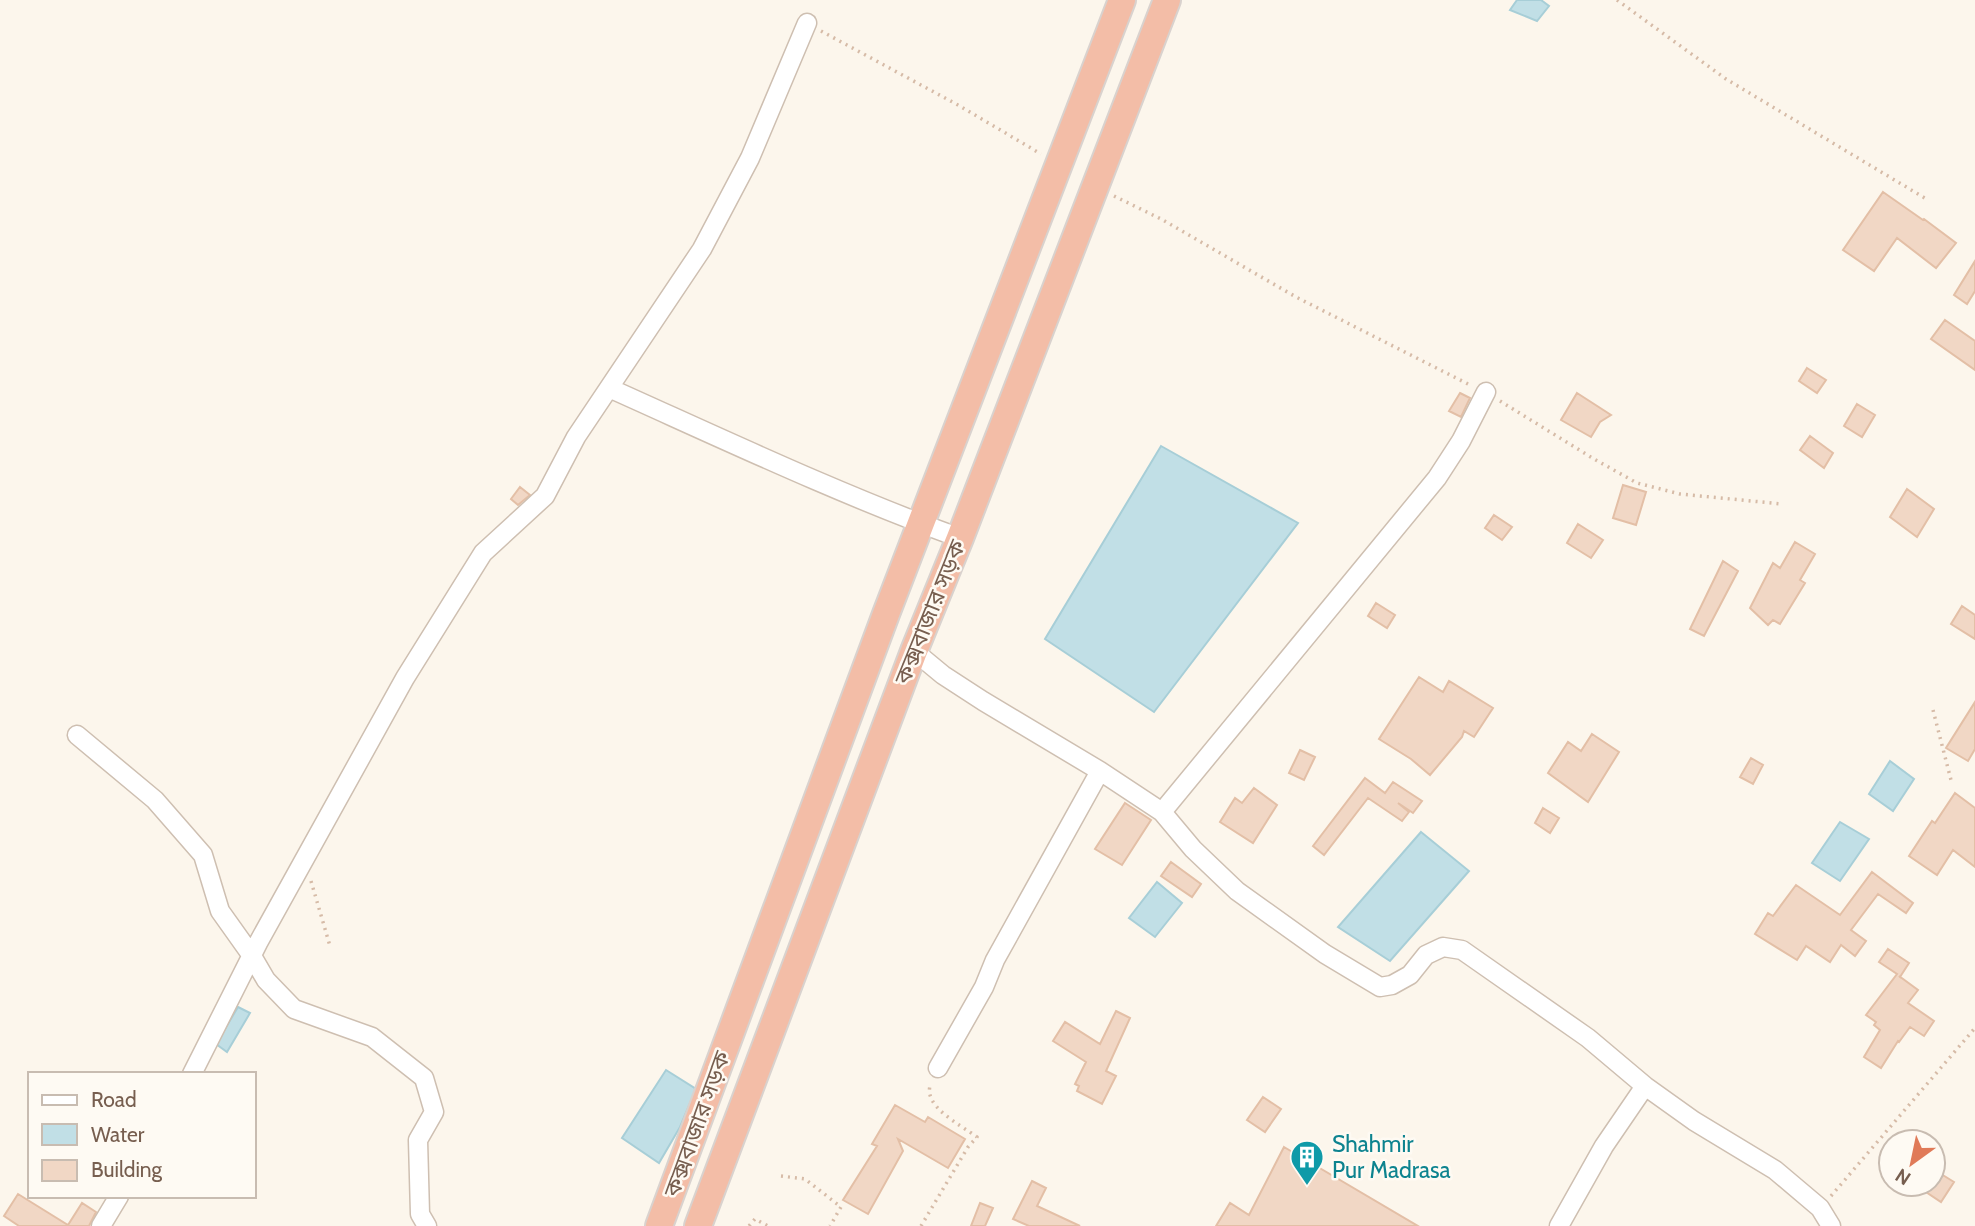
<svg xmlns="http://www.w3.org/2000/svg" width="1975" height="1226" viewBox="0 0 1975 1226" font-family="Cabin,'Noto Sans Bengali',sans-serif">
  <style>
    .water { fill: #c1dfe6; stroke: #a7ced7; stroke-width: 2 }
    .building { fill: #f1d7c5; stroke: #e3bfa6; stroke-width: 2 }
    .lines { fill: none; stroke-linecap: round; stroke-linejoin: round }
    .minor-casing { stroke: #cebfb1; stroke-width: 21 }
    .highway-casing { stroke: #d9d2ce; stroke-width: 30 }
    .path { stroke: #d6bba7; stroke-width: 3.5; stroke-dasharray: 2 5; stroke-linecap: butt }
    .minor { stroke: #fff; stroke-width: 18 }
    .highway { stroke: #f3bda7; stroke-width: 26 }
    .labels { text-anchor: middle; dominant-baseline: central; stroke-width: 5; stroke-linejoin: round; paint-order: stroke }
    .street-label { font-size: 23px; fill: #775e4f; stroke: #fefaf3 }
    .culture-label { font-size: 23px; fill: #0d838f; stroke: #fefaf3; text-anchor: start }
  </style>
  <rect width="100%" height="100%" fill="#fcf6ec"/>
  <path class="water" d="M1517 0H1541L1549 6 1537 21 1510 10Z
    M1161 446 1298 523 1154 712 1045 639Z
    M1890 761 1914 779 1893 811 1869 794Z
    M1840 822 1869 839 1840 881 1812 863Z
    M1421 832 1469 871 1390 961 1338 927Z
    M1157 882 1182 903 1155 937 1129 918Z
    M238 1007 250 1013 227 1052 216 1044Z
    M666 1070 696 1089 680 1127 659 1163 622 1138Z"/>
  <path class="building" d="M1883 192 1923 220 1924 219 1956 243 1936 268 1897 238 1874 271 1843 250Z
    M1975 261V291L1967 304 1954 295Z
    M1945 320 1975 341V370L1931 339Z
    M1807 368 1826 380 1817 393 1799 381Z
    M1460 393 1470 398 1461 417 1449 411Z
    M1577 393 1611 415 1600 422 1591 437 1561 420Z
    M1857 404 1875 415 1862 437 1844 426Z
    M1810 436 1833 453 1824 468 1800 450Z
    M1623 485 1646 492 1636 525 1613 518Z
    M520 487 530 495 518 505 511 499Z
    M1907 489 1934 509 1917 537 1890 517Z
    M1494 515 1512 527 1502 540 1485 528Z
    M1578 524 1603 540 1591 558 1567 543Z
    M1795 542 1815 554 1800 580 1805 583 1780 624 1773 620 1768 625 1750 608 1773 563 1780 568Z
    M1723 561 1738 571 1704 636 1690 629Z
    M1376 603 1395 615 1387 628 1368 616Z
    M1962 606 1975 615V639L1951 624Z
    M1419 677 1443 692 1449 681 1493 708 1474 737 1464 731 1462 737 1430 775 1411 759 1379 739Z
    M1975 702V749L1968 761 1946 748Z
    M1592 734 1619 752 1588 802 1548 773 1568 742 1581 751Z
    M1300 750 1315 757 1304 780 1289 773Z
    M1751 758 1763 765 1753 784 1740 777Z
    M1365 778 1385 793 1393 782 1422 801 1413 813 1398 803 1409 812 1402 821 1368 798 1324 855 1313 846Z
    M1254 788 1277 805 1253 843 1220 822 1235 798 1242 803Z
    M1955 793 1975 808V867L1953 850 1937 875 1909 856 1932 821 1935 823Z
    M1125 803 1151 820 1122 865 1095 849Z
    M1543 808 1559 818 1550 833 1535 823Z
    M1171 862 1201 884 1192 897 1161 876Z
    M1872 872 1913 903 1906 913 1878 894 1851 930 1866 941 1855 956 1841 945 1830 962 1806 946 1797 960 1755 934 1768 913 1773 916 1796 885 1840 915Z
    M1888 949 1909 963 1900 977 1899 976 1918 990 1908 1003 1934 1021 1924 1036 1910 1027 1899 1042 1898 1041 1881 1068 1864 1057 1880 1030 1874 1025 1876 1022 1866 1015 1897 974 1879 962Z
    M1116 1011 1130 1018 1106 1071 1116 1076 1102 1104 1077 1091 1079 1086 1075 1084 1086 1062 1053 1041 1065 1022 1100 1044Z
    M1263 1097 1281 1109 1265 1132 1247 1120Z
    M895 1105 925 1122 928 1117 965 1139 948 1168 898 1139 903 1151 868 1214 843 1200 877 1146 872 1144Z
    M1284 1147 1418 1226H1216L1230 1203 1249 1215Z
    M1933 1169 1954 1182 1941 1202 1914 1184H1933Z
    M1032 1181 1046 1188 1037 1206 1080 1226H1029L1013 1219Z
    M18 1194 68 1225 82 1203 96 1212 89 1226H19L4 1216Z
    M980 1203 993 1208 985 1226H971Z"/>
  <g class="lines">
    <defs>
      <path id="minor" d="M609 388C725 440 841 495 960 538
        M914 651 943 675 983 701 1100 771 1162 812 1193 849 1237 891 1325 954 1380 987 1392 985 1410 975 1426 955 1443 947 1462 950 1588 1038 1645 1086 1694 1121 1775 1170 1820 1208 1831 1226
        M77 735 155 800 203 855 220 911 252 956 266 980 294 1009 372 1037 424 1078 434 1112 418 1140 420 1214 427 1226
        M1162 812 1437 478 1461 441 1486 392
        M938 1068 984 987 995 960 1100 771
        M192 1074 258 943 405 678 483 553 545 496 576 437 702 249 750 158 807 23
        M101 1226 119 1196
        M1559 1226 1604 1146 1645 1086"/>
      <path id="highway" d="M659 1226 886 614 1122 0
        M698 1226 914 651 960 538 1167 0"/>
    </defs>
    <use href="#minor" class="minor-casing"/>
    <use href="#highway" class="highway-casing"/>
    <path class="path" d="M1617 0 1726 79 1928 200
      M821 31 958 105 1041 154
      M1114 196 1161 219 1296 297 1472 386
      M1500 401 1594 459 1637 483 1680 494 1782 504
      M1933 710 1952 784
      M311 881 330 946
      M781 1176 805 1179 841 1207 830 1226
      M1831 1196 1975 1028
      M749 1226 755 1219 768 1226
      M921 1226 968 1147 977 1137C961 1125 921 1106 931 1083"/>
    <use href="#minor" class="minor"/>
    <use href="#highway" class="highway"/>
  </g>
  <defs>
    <symbol id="building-pin" viewBox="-11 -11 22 30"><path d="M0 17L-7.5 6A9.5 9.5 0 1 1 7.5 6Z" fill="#0f9aa8" stroke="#fefaf3"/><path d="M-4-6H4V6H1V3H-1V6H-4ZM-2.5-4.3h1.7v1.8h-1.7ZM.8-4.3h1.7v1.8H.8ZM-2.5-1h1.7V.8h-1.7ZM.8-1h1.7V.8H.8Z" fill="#fff"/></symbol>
  </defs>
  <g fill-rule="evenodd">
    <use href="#building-pin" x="1288" y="1138" width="38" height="52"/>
  </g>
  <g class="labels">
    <g class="street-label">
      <text transform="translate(930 612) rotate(-68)">কক্সবাজার সড়ক</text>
      <text transform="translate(697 1124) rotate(-70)">কক্সবাজার সড়ক</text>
    </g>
    <g class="culture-label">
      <text x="1332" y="1144">Shahmir<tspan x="1332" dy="26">Pur Madrasa</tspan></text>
    </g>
  </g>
  <rect x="28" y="1072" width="228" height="126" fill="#fefaf3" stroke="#c8bcb1" stroke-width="2"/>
  <rect x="42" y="1095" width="35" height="10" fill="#ffffff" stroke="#c8bcb1" stroke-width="2"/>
  <text x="91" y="1107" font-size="21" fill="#775e4f">Road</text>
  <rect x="42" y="1124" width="35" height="21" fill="#c1dfe6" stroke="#c8bcb1" stroke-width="2"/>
  <text x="91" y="1142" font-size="21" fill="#775e4f">Water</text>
  <rect x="42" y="1160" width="35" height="21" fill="#f1d7c5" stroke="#c8bcb1" stroke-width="2"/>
  <text x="91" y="1177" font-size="21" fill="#775e4f">Building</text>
  <g transform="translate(1912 1163) rotate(213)"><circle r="33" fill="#fefaf3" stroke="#c8bcb1" stroke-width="2"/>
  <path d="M0-5L12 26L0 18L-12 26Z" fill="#e07a58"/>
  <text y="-10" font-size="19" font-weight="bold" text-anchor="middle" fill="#775e4f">N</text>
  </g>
</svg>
